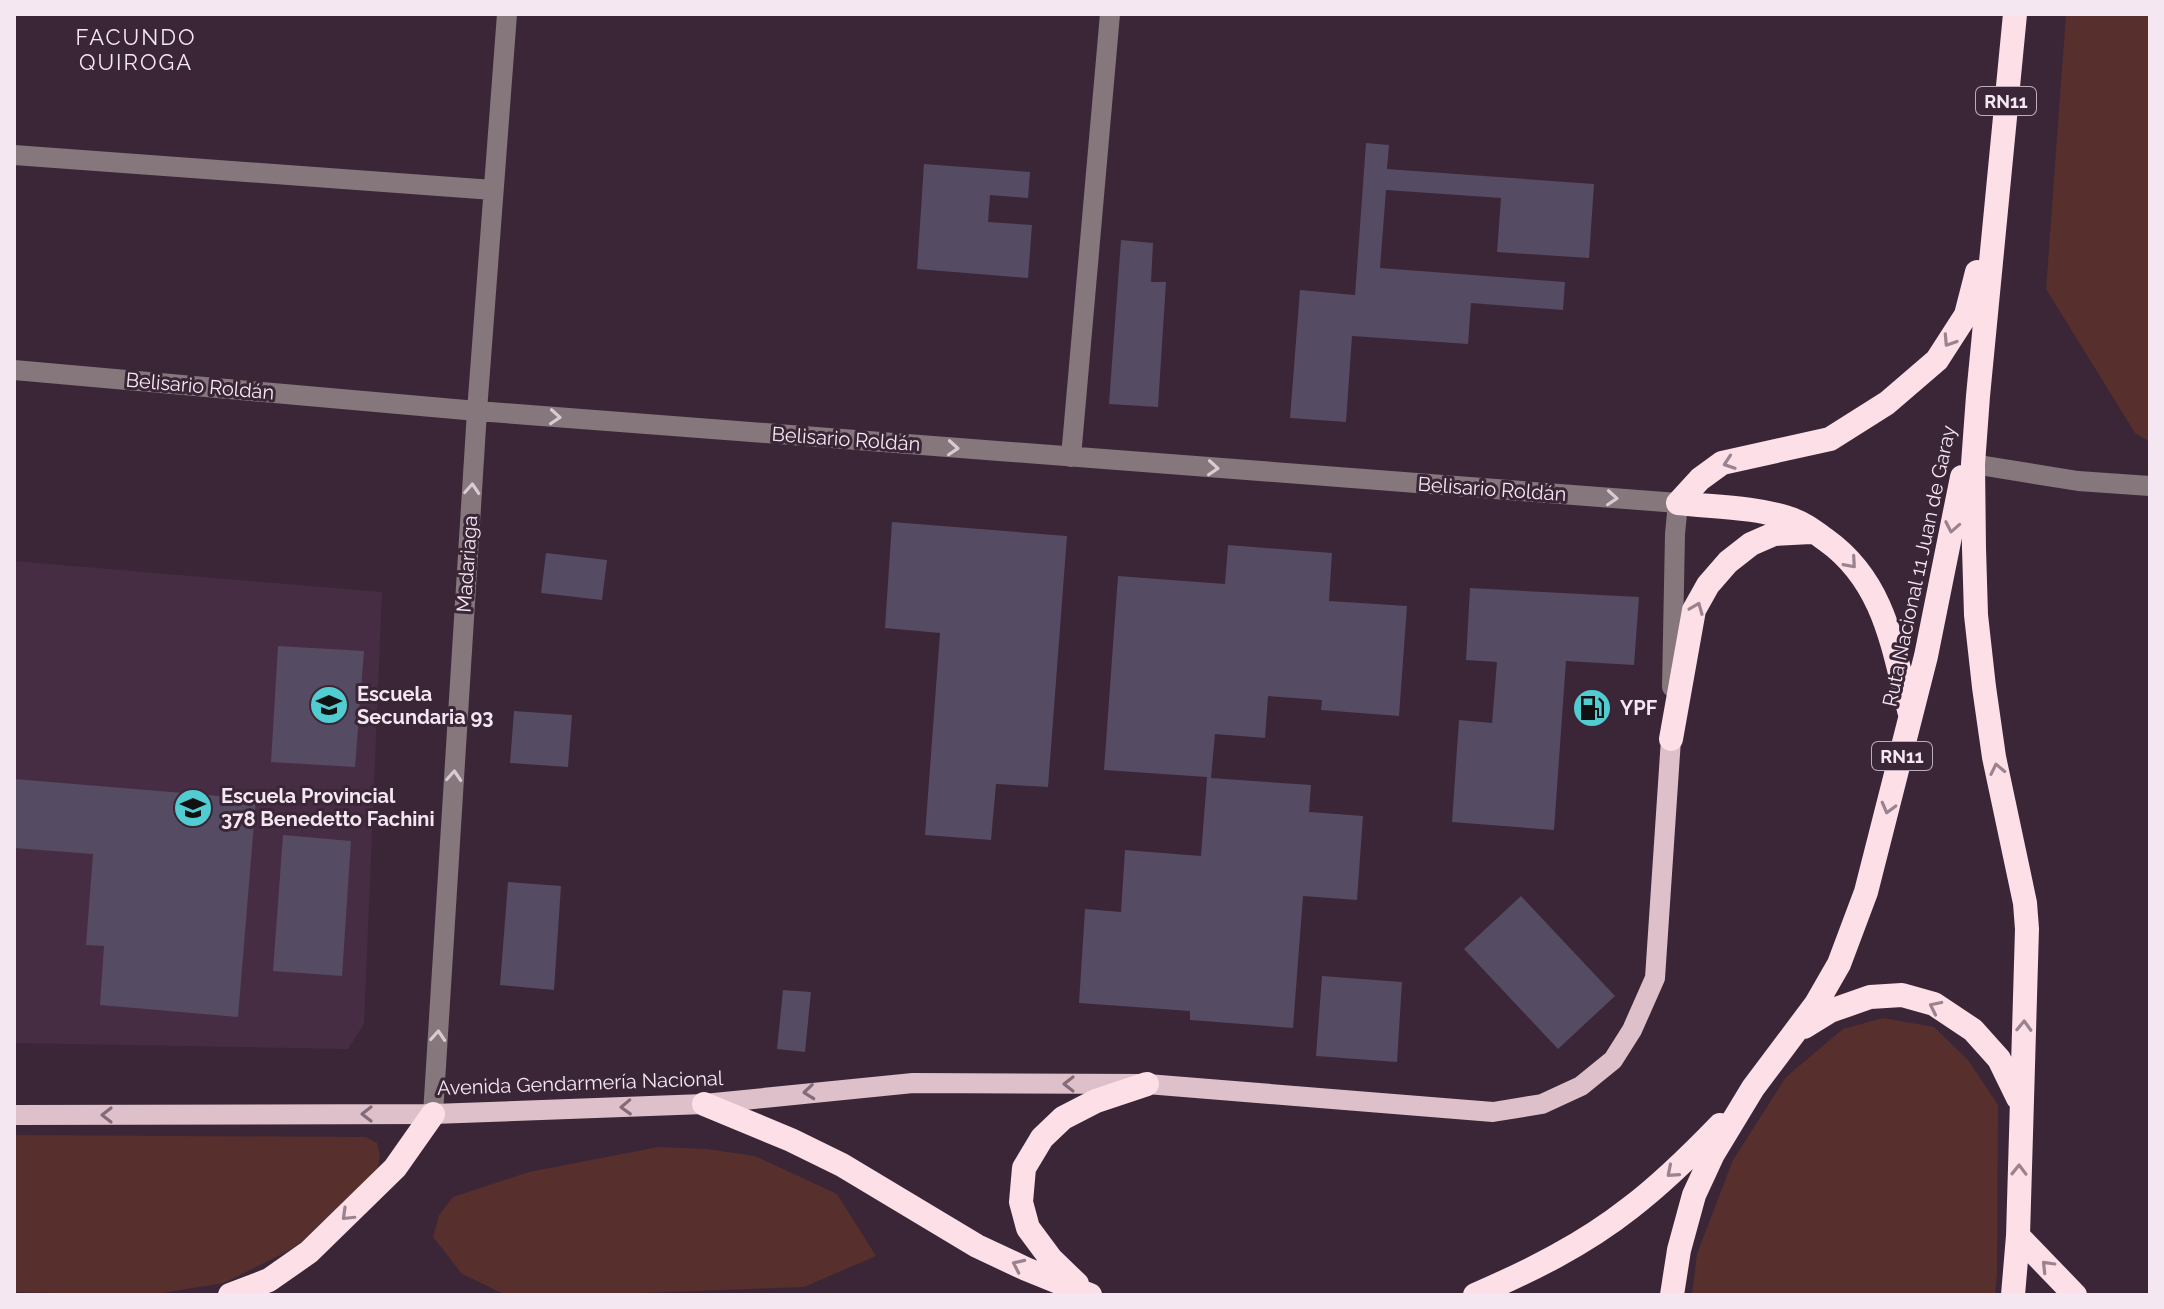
<svg xmlns="http://www.w3.org/2000/svg" width="2164" height="1309" viewBox="0 0 2164 1309" font-family="Raleway,sans-serif">
  <style>
    .built { fill: #462d43 }
    .green { fill: #572f2c }
    .building { fill: #554b62 }
    .lines { fill: none; stroke-linecap: round; stroke-linejoin: round }
    .minor { stroke: #85777b; stroke-width: 20 }
    .major { stroke: #ddc0c9; stroke-width: 20 }
    .highway { stroke: #fcdfe7; stroke-width: 24 }
    .oneway { stroke: #9b828f }
    .oneway2 { stroke: #d9cbd4 }
    .oneway3 { stroke: #836b79 }
    .labels { text-anchor: middle; dominant-baseline: central; stroke-width: 6; stroke-linejoin: round; paint-order: stroke }
    .shield { fill: #3a2637; stroke: #bdadba; stroke-width: 2 }
    .shield-label { font-size: 18px; font-weight: bold; fill: #f5e7f2 }
    .street-label { font-size: 20px; fill: #f5e7f2; stroke: #3a2637 }
    .poi-label { font-size: 20px; font-weight: bold; fill: #f5e7f2; stroke: #3a2637; text-anchor: start }
    .neighbourhood-label { font-size: 22px; letter-spacing: 2px; fill: #f5e7f2; stroke: #3a2637 }
  </style>
  <rect width="100%" height="100%" fill="#3a2637"/>
  <path class="built" d="M14 561 382 592 364 1024 348 1049 14 1043Z"/>
  <path class="green" d="M2066 14H2150V442L2135 433 2046 289Z
    M1883 1018 1934 1027 1968 1060 1998 1105 1997 1273 1995 1295H1692L1697 1254 1733 1160 1786 1077 1843 1029Z
    M14 1135 366 1137 377 1143 380 1155 377 1175 312 1239 224 1283 150 1295 14 1292Z
    M658 1147 707 1149 755 1156 837 1194 876 1256 804 1287 584 1295H506L462 1274 433 1237 439 1215 453 1197 529 1172Z"/>
  <path class="building" d="M1366 143 1389 145 1387 169 1594 184 1589 258 1497 252 1501 198 1386 190 1380 268 1565 282 1563 310 1471 303 1468 344 1352 336 1346 422 1290 418 1300 290 1355 295Z
    M924 164 1030 172 1028 198 990 195 988 222 1032 225 1028 278 917 269Z
    M1121 240 1153 243 1151 282H1166L1158 407 1109 404Z
    M892 522 1067 536 1048 787 996 784 991 840 925 835 940 633 885 628Z
    M1228 545 1332 553 1329 601 1407 606 1399 716 1321 710 1322 700 1268 696 1265 738 1215 734 1211 778 1311 785 1309 812 1363 816 1357 900 1303 896 1293 1028 1190 1020V1011L1079 1003 1085 909 1121 912 1125 850 1201 856 1207 777 1104 770 1118 576 1225 584Z
    M546 553 607 560 602 600 541 593Z
    M1470 588 1639 597 1634 665 1566 661 1554 830 1452 822 1459 720 1492 723 1497 662 1466 660Z
    M278 646 364 651 355 767 271 762Z
    M514 711 572 715 568 767 510 763Z
    M14 779 256 799 238 1017 100 1005 104 946 86 945 93 854 14 848Z
    M283 835 351 841 342 976 273 971Z
    M508 882 561 886 554 990 500 985Z
    M1521 896 1615 996 1558 1049 1464 949Z
    M1322 976 1402 982 1397 1062 1316 1056Z
    M783 990 811 992 805 1052 777 1049Z"/>
  <g class="lines">
    <path class="minor" d="M14 155 493 190
      M14 370 477 411 1678 503 1675 534 1672 687
      M1071 457 1110 14
      M1973 464 2078 481 2150 486
      M433 1114 477 411 507 14"/>
    <path class="major" d="M14 1115 433 1114 704 1104 913 1083 1147 1084 1493 1112 1542 1104 1581 1086 1613 1060 1632 1030 1655 978 1671 739"/>
    <path class="highway" d="M1678 503 1700 479 1722 463 1830 439 1887 403 1937 360 1966 315 1977 272
      M1678 503C1714 507 1754 507 1788 518 1802 522 1815 532 1826 540 1885 582 1893 648 1910 714
      M1671 739 1694 610 1708 585 1728 562 1751 544 1774 534 1811 532
      M1804 1027 1830 1011 1870 997 1902 995 1934 1004 1973 1030 1999 1059 2018 1098
      M704 1104 791 1140 842 1165 977 1246 1026 1269 1090 1295
      M2018 1236 2075 1295
      M1077 1284 1051 1259 1028 1228 1021 1202 1024 1168 1042 1138 1063 1118 1096 1101 1147 1084
      M230 1295 269 1280 309 1252 395 1168 433 1114
      M1475 1295C1530 1271 1583 1245 1630 1208 1663 1183 1692 1154 1720 1125
      M1672 1295 1679 1250 1694 1195 1713 1154 1753 1088 1816 1004 1839 964 1866 892 1926 656 1962 477
      M2013 1295 2018 1236 2027 929 2025 903 1994 757 1984 687 1976 615 1974 548 1973 464 1978 396 2015 14"/>
  </g>
  <defs><path id="oneway-chevron" d="M-2-3.5L2.5 0L-2 3.5" fill="none" stroke-width="1.6" stroke-linecap="round" stroke-linejoin="round" transform="scale(2)"/></defs>
  <g class="oneway">
    <use href="#oneway-chevron" transform="translate(1949 341) rotate(123)"/>
    <use href="#oneway-chevron" transform="translate(1729 463) rotate(161)"/>
    <use href="#oneway-chevron" transform="translate(1952 527) rotate(101)"/>
    <use href="#oneway-chevron" transform="translate(1851 563) rotate(49)"/>
    <use href="#oneway-chevron" transform="translate(1697 608) rotate(-68)"/>
    <use href="#oneway-chevron" transform="translate(1997 769) rotate(-102)"/>
    <use href="#oneway-chevron" transform="translate(1888 808) rotate(105)"/>
    <use href="#oneway-chevron" transform="translate(1935 1007) rotate(-154)"/>
    <use href="#oneway-chevron" transform="translate(2024 1026) rotate(-88)"/>
    <use href="#oneway-chevron" transform="translate(2019 1170) rotate(-89)"/>
    <use href="#oneway-chevron" transform="translate(1672 1172) rotate(139)"/>
    <use href="#oneway-chevron" transform="translate(347 1215) rotate(136)"/>
    <use href="#oneway-chevron" transform="translate(1018 1265) rotate(-155)"/>
    <use href="#oneway-chevron" transform="translate(2047 1266) rotate(-134)"/>
  </g>
  <g class="oneway2">
    <use href="#oneway-chevron" transform="translate(555 417) rotate(4)"/>
    <use href="#oneway-chevron" transform="translate(953 448) rotate(4)"/>
    <use href="#oneway-chevron" transform="translate(1213 468) rotate(4)"/>
    <use href="#oneway-chevron" transform="translate(472 489) rotate(-86)"/>
    <use href="#oneway-chevron" transform="translate(1612 498) rotate(4)"/>
    <use href="#oneway-chevron" transform="translate(454 776) rotate(-86)"/>
    <use href="#oneway-chevron" transform="translate(438 1036) rotate(-86)"/>
  </g>
  <g class="oneway3">
    <use href="#oneway-chevron" transform="translate(1069 1084) rotate(-180)"/>
    <use href="#oneway-chevron" transform="translate(809 1092) rotate(174)"/>
    <use href="#oneway-chevron" transform="translate(626 1107) rotate(178)"/>
    <use href="#oneway-chevron" transform="translate(367 1114) rotate(180)"/>
    <use href="#oneway-chevron" transform="translate(107 1115) rotate(180)"/>
  </g>
  <defs>
    <symbol id="school-disc" viewBox="-11 -11 22 22"><circle r="9.5" fill="#51ccd1" stroke="#3a2637"/><path d="M0-5L7-2L0 1L-7-2ZM-4 1L0 2.5L4 1V4Q0 6-4 4Z" fill="#111"/></symbol>
    <symbol id="fuel-disc" viewBox="-11 -11 22 22"><circle r="9.5" fill="#51ccd1" stroke="#3a2637"/><path d="M-5.5-6h7V0h2V4h1.3V-2.5L3-4.5l.8-.8L6-3V5H2.5V1h-1V6h-7ZM-4.2-4.7v3.2H.2V-4.7Z" fill="#111"/></symbol>
  </defs>
  <g fill-rule="evenodd">
    <use href="#school-disc" x="307" y="683" width="44" height="44"/>
    <use href="#fuel-disc" x="1570" y="686" width="44" height="44"/>
    <use href="#school-disc" x="171" y="786" width="44" height="44"/>
  </g>
  <g class="labels">
    <g class="shield">
      <rect x="1976" y="87" width="60" height="28" rx="6"/>
      <rect x="1872" y="742" width="60" height="28" rx="6"/>
    </g>
    <g class="shield-label">
      <text x="2006" y="101">RN11</text>
      <text x="1902" y="756">RN11</text>
    </g>
    <g class="street-label">
      <text transform="translate(200 386) rotate(5)">Belisario Roldán</text>
      <text transform="translate(846 439) rotate(4)">Belisario Roldán</text>
      <text transform="translate(1492 489) rotate(4)">Belisario Roldán</text>
      <text transform="translate(467 564) rotate(-86)">Madariaga</text>
      <text transform="translate(1919 566) rotate(-78)">Ruta Nacional 11 Juan de Garay</text>
      <text transform="translate(580 1083) rotate(-2)">Avenida Gendarmería Nacional</text>
    </g>
    <g class="poi-label">
      <text x="357" y="694">Escuela<tspan x="357" dy="23">Secundaria 93</tspan></text>
      <text x="1620" y="708">YPF</text>
      <text x="221" y="796">Escuela Provincial<tspan x="221" dy="23">378 Benedetto Fachini</tspan></text>
    </g>
    <g class="neighbourhood-label">
      <text x="136" y="37">FACUNDO<tspan x="136" dy="25">QUIROGA</tspan></text>
    </g>
  </g>
  <rect width="2164" height="1309" fill="none" stroke="#f5e7f2" stroke-width="32"/>
</svg>
